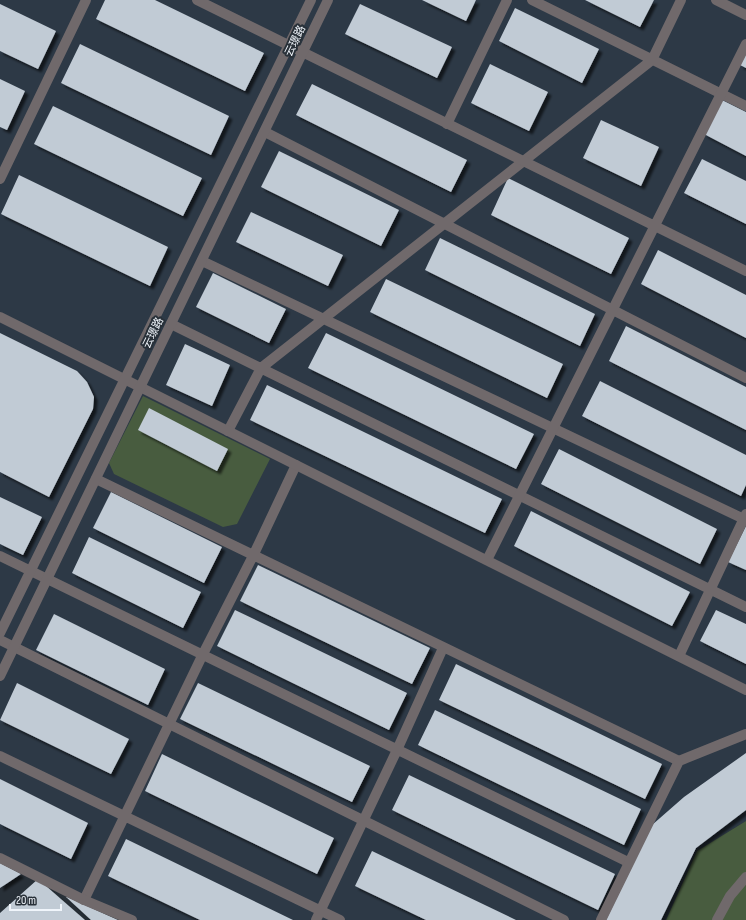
<svg xmlns="http://www.w3.org/2000/svg" width="746" height="920" viewBox="0 0 746 920" font-family="'Sofia Sans Condensed','Noto Sans SC',sans-serif">
  <style>
    .built { fill: #2d3946 }
    .green { fill: #485c3f }
    .building { fill: #c1cbd5; filter: url(#shadow) }
    .lines { fill: none; stroke-linecap: round; stroke-linejoin: round }
    .service { stroke: #70696b; stroke-width: 10 }
    .minor { stroke: #70696b; stroke-width: 10 }
    .tertiary { stroke: #70696b; stroke-width: 10 }
    .labels { text-anchor: middle; dominant-baseline: central; stroke-width: 4; stroke-linejoin: round; paint-order: stroke }
    .street-label { font-size: 11px; fill: #f0f5fb; stroke: #283038 }
  </style>
  <defs>
    <filter id="shadow"><feDropShadow dx="3.5" dy="3.5" stdDeviation="1" flood-color="#0009"/></filter>
  </defs>
  <rect width="100%" height="100%" fill="#283038"/>
  <path class="built" d="M0 0H746V821L697 851 666 920H132L0 858Z"/>
  <path class="green" d="M143 396 270 459 237 524 223 527 114 474 109 463Z
    M746 821V920H666L697 851Z"/>
  <path class="building" d="M105 0H155L264 53 245 91 96 19Z
    M422 0H476L466 21Z
    M585 0H654L640 27Z
    M0 4 56 31 38 69 0 51Z
    M360 4 452 47 437 78 345 34Z
    M515 8 599 49 582 83 499 41Z
    M80 44 229 116 211 155 61 83Z
    M746 54V68L740 65Z
    M490 64 548 92 529 131 471 103Z
    M0 79 25 91 7 130 0 127Z
    M312 84 467 160 451 192 296 115Z
    M722 100 746 112V156L704 134Z
    M53 106 202 178 183 216 34 144Z
    M601 120 659 147 641 186 583 158Z
    M279 151 399 210 381 246 261 187Z
    M702 159 746 181V224L684 193Z
    M19 175 168 247 150 286 1 214Z
    M508 178 629 238 611 274 491 215Z
    M251 212 343 255 328 286 236 242Z
    M440 238 595 314 580 346 425 270Z
    M658 250 746 295V338L641 284Z
    M213 273 286 309 269 343 196 307Z
    M386 279 563 364 547 398 370 312Z
    M626 326 746 387V430L609 361Z
    M0 333 77 371 87 382 94 397 93 409 49 497 0 472Z
    M326 333 534 434 516 469 308 368Z
    M185 344 230 365 212 406 166 385Z
    M600 381 746 455V485L741 496 582 416Z
    M267 385 502 499 485 533 250 420Z
    M149 408 228 449 217 471 138 430Z
    M559 449 717 529 700 564 541 484Z
    M111 492 222 547 204 583 93 528Z
    M0 497 42 517 23 555 0 544Z
    M531 511 690 592 672 626 514 546Z
    M746 526V570L728 562Z
    M89 537 201 592 183 628 72 573Z
    M258 565 430 648 412 684 240 601Z
    M235 610 407 693 389 730 217 646Z
    M716 610 746 624V664L700 641Z
    M54 614 165 669 148 705 36 650Z
    M456 664 662 764 645 799 439 700Z
    M17 683 129 739 111 774 0 720Z
    M198 683 370 766 352 802 180 719Z
    M435 710 641 809 624 845 418 745Z
    M746 753V810L696 848 661 920H606L652 825 684 797Z
    M162 754 334 838 317 874 145 791Z
    M409 775 615 874 598 910 392 810Z
    M0 779 88 823 71 859 0 824Z
    M126 839 293 920H200L108 876Z
    M372 851 516 920H426L355 886Z
    M0 863 21 874 0 888Z
    M38 879 85 920H0V913Z
    M66 897H67L118 920H91Z"/>
  <g class="lines">
    <path class="service" d="M532 0 746 106
      M716 0 746 15
      M447 124 507 0
      M265 132 746 378
      M0 179 86 0
      M202 261 746 520
      M171 324 746 607
      M228 431 261 368 652 60 681 0
      M96 479 679 761
      M0 556 628 862
      M0 640 564 920
      M679 656 746 514
      M0 756 340 920
      M84 900 203 654 253 556 296 465
      M316 920 397 750 443 648"/>
    <path class="minor" d="M197 0 746 271
      M0 317 746 690
      M487 560 746 44
      M0 858 84 900 132 920
      M601 920 679 761 746 734
      M717 920 730 896 746 877"/>
    <path class="tertiary" d="M0 633 311 0
      M0 676 328 0"/>
  </g>
  <g class="labels">
    <g class="street-label">
      <text transform="translate(295 41) rotate(-64)">云璟路</text>
      <text transform="translate(153 333) rotate(-64)">云璟路</text>
    </g>
  </g>
  <path d="M10 904v6h51v-6" fill="none" stroke="#f0f5fb" stroke-width="2"/>
  <text x="16" y="904" font-size="12" fill="#f0f5fb" stroke="#283038" stroke-width="3" paint-order="stroke">20 m</text>
</svg>
